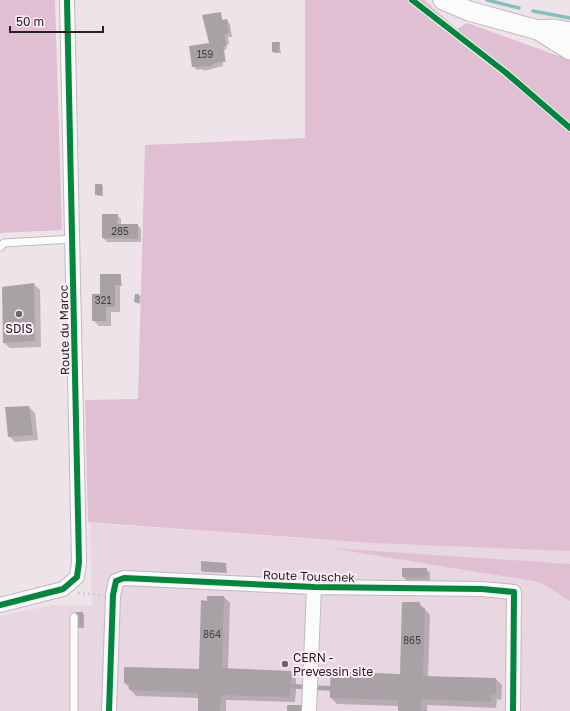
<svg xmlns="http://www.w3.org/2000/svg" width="570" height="711" viewBox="0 0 570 711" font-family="'Golos Text',sans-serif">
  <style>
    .built { fill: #e8d6e0 }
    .green { fill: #e1bfd3 }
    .shadow { fill: #0003 }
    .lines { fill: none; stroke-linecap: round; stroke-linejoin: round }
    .stream { stroke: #80c1bb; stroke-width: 3.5 }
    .building { fill: #a8a1a5 }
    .service-casing { stroke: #c0b9bd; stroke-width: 9 }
    .minor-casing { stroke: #c0b9bd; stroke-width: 16 }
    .secondary-casing { stroke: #c0b9bd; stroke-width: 21 }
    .path { stroke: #cac6c8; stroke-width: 2; stroke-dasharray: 2 3; stroke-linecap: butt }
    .service { stroke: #fcfbfc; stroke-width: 7 }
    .minor { stroke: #fcfbfc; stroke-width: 14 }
    .secondary { stroke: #fcfbfc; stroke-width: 19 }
    .cycleway-casing { stroke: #feecf6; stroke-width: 8 }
    .cycleway { stroke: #00873e; stroke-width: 6 }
    .poi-dot { fill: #6c6569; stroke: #feecf6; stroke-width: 1.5 }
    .labels { text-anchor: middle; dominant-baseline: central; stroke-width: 4; stroke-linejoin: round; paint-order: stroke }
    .number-label { font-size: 10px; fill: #474144 }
    .poi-label { font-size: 12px; fill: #272124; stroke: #feecf6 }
    .street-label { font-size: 12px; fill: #272124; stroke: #feecf6 }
  </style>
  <rect width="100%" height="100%" fill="#ede3e8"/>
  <path class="built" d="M90 523 327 540 570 550V711H0V616L53 605 92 606Z"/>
  <path class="green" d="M0 0H55L62 230 0 233Z
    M305 0H424L457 29 467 23 570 60V551L373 543 88 522 85 400 138 399 145 145 305 138Z
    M330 548 570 564V601L540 582Z"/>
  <path class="shadow" d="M220 13 223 21 227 20 230 24 232 37H228L229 44 227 45 226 50H224L226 62H223V66L204 71 202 69 197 70 193 66 210 44Z
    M279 43 281 53H274L273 51Z
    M101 185 103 186V196H98L96 194Z
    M117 215 121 219V225H138L141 229V242H107L103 238Z
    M120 275 122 286H120V312H111V326H99L93 320 101 295Z
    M34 284 40 290 41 347 10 348 4 343Z
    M135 295 141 296 140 304 135 302Z
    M29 407 35 413 38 440 15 442 9 436Z
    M226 564 227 573 203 572 202 570Z
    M426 569 430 573V581H407L403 577Z
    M208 597H224L230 603 228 669 291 672 296 678V685L331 687 401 675 419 603 430 615 428 677 496 679 502 685 501 700 497 699 496 708 427 705V711H399V706L337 704 331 698V691L296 689 295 702 226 700V711H199V698L136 696 125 683 200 670Z
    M83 613 84 615V628H79L77 626Z"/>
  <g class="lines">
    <path class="stream" d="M487 0 519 8
      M533 11 570 18"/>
  </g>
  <path class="building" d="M221 12 222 20 227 19 229 33 225 34 226 46H223L225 61 212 64V66L192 67 189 46 209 43 202 15Z
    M272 42H280L279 52H272Z
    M95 184H102V195H95Z
    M102 214H118L117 224H138V239L102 238Z
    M100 274H121V285H115V307H106V321H92V294H100Z
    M34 283 35 341 3 343 2 287Z
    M135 294H139V303L134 302Z
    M29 406 33 435 8 437 5 407Z
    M201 561 226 563V572L201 571Z
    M402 568H427L426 578 402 577Z
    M207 596H224L222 668 291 671V684L330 686 331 671 400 674 402 602H420L419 607 425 608 423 676 496 678V695L491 694V702L421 699V711H398V700L330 698V690L290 688V697L221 695 220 711H198V693L129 690V683H124V667L199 669 201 600 207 601Z
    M76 612H83V627H76Z
    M287 705H302V711H287Z"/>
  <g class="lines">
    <defs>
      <path id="service" d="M0 247 4 243 73 239
        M74 711V617"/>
      <path id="minor" d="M0 605 63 589 77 577 79 562 67 0
        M109 711 113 595 116 581 124 578 314 587 482 589 514 592 513 711
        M309 711 314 587"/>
      <path id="secondary" d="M443 0 469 11 538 30 570 50
        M538 30 553 29 570 32"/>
    </defs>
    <use href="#service" class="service-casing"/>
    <use href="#minor" class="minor-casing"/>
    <use href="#secondary" class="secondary-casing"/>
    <path class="path" d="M78 593 101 595"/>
    <use href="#service" class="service"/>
    <use href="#minor" class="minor"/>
    <use href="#secondary" class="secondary"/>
    <defs>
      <path id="cycleway" d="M412 0 505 72 570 128
        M0 605 63 589 77 577 79 562 67 0
        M109 711 113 595 116 581 124 578 314 587 482 589 514 592 513 711"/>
    </defs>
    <use href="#cycleway" class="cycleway-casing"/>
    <use href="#cycleway" class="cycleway"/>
  </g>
  <g class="poi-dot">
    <circle cx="19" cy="314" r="4"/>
    <circle cx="285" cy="664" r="4"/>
  </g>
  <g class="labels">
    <g class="number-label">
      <text x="205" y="54">159</text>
      <text x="120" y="231">285</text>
      <text x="103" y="300">321</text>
      <text x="212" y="634">864</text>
      <text x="412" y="640">865</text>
    </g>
    <g class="poi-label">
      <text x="19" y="328">SDIS</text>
      <text x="293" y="657" text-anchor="start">CERN -<tspan x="293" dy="14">Prevessin site</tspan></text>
    </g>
    <g class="street-label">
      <text transform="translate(64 330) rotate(-91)">Route du Maroc</text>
      <text transform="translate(309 576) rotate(2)">Route Touschek</text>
    </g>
  </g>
  <path d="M10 26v6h93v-6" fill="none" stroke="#272124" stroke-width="2"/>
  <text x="16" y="26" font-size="12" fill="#272124" stroke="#feecf6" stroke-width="3" paint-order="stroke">50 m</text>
</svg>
